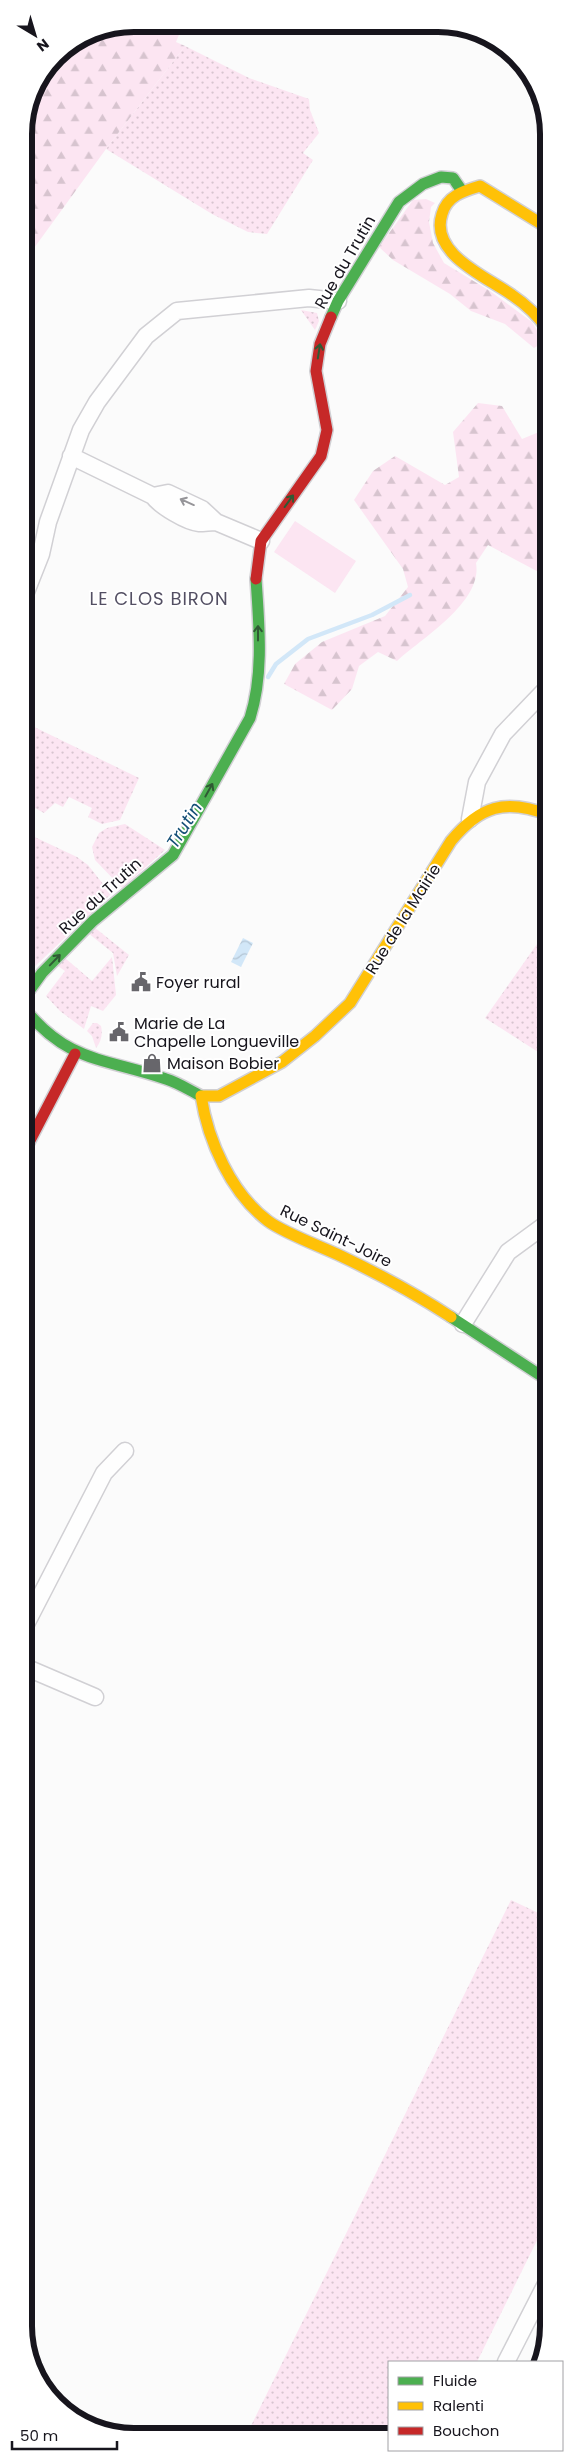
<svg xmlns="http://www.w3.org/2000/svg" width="573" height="2461" viewBox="0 0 573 2461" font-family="Poppins,sans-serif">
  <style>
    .grass { fill: url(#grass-dots) }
    .forest { fill: url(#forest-firs) }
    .pitch { fill: #fce5f2 }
    .water { fill: url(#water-waves) }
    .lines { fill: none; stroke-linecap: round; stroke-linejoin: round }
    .stream { stroke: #d2e7f8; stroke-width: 4.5 }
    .street-casing { stroke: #d1d0d4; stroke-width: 19 }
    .fast-casing { stroke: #d1d0d4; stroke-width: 14 }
    .slow-casing { stroke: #d1d0d4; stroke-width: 14 }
    .jam-casing { stroke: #d1d0d4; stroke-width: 14 }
    .street { stroke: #fefefe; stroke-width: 16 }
    .fast { stroke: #4caf50; stroke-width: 11 }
    .slow { stroke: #ffc107; stroke-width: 11 }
    .jam { stroke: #c62828; stroke-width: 11 }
    .oneway { stroke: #2f5a34 }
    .oneway2 { stroke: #969599 }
    .labels { text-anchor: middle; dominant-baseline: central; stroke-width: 4; stroke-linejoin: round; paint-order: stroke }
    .street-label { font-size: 16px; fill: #17151d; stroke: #fff }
    .poi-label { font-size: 16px; fill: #17151d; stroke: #fff; text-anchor: start }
    .neighbourhood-label { font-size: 18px; letter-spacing: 1px; fill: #534f63; stroke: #fff }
    .water-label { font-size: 18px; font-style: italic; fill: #154f77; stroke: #fff }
    .rim { fill: none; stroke: #17151d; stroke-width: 6 }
  </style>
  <defs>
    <pattern id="grass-dots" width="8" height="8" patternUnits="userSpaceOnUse" patternTransform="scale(1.25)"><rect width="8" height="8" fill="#fce5f2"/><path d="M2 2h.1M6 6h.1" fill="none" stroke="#d7c4cf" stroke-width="1.8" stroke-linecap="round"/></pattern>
    <pattern id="forest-firs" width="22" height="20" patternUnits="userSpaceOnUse" patternTransform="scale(1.25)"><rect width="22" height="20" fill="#fce5f2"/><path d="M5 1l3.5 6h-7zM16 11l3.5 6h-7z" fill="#d7c4cf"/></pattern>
    <pattern id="water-waves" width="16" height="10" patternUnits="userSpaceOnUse" patternTransform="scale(1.25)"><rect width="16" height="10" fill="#d2e7f8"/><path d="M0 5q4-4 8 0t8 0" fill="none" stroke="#b4c5d4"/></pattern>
  </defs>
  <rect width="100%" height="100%" fill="#fbfbfb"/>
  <path class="grass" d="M185 46 249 78 309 99 310 110 319 133 303 153 313 160 267 234 248 232 212 214 106 149Z
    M301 310 317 313 319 321 315 330Z
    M24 722 139 778 120 820 102 824 88 817 92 808 69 797 63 807 55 803 44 813 24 802Z
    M125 824 165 850 122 888 95 860 92 847 99 833 107 828Z
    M24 832 77 857 88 865 111 894 29 972 24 954Z
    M94 927 129 955 117 976 113 953 88 933Z
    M549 927V1059L485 1018Z
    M112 957 116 995 103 1011 91 1006 84 1029 60 1011 46 996 65 971 58 966 65 958 92 981Z
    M93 1023H97L101 1026C103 1034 101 1042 96 1048L92 1036 87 1031Z
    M511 1900 549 1918V2216L477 2362H389V2436H246Z"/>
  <path class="forest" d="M134 24 183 25 176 42 185 46 106 149 29 255 24 251V127L32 92 56 56 92 32Z
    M426 199 435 203 431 207 429 222 433 243 444 263 490 291 532 322 544 342 534 348 505 324 471 311 450 294 393 260 379 247 413 200Z
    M478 403 502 406 522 439 539 432 548 420V577L488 545 476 563C483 602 422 638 397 661L378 652 359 666 352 689 332 710 284 684 295 664 322 642 385 616 408 587 403 569 354 500 373 471 395 456 445 485 459 477 453 432Z"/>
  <path class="pitch" d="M295 521 356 561 335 593 274 552Z"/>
  <path class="water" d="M243 938 253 943 241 967 231 962Z"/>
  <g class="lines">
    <path class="stream" d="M268 677 276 664 308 639 372 615 410 595"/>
    <defs>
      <path id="street" d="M71 456 153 496C160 506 187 522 199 523 205 523 210 522 216 522
        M153 496 168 493 202 509 216 522 261 541
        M24 597 41 554 48 522 81 430 97 402 146 336 177 311 309 298 338 301
        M470 819 477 782 503 734 548 687
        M463 1324 508 1252 549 1222
        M24 1628 104 1473 125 1451
        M25 1667 95 1697
        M506 2362 549 2278"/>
      <path id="fast" d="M331 317 338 301 399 202 423 184 441 177 453 178 462 191
        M24 998 42 973 93 921 173 855 250 718C264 674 259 625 256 579
        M24 1008C68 1063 105 1058 166 1079 179 1083 189 1090 201 1096
        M451 1317 549 1381"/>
      <path id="slow" d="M548 228 480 186C463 191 447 196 442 214 429 254 487 277 512 295 527 305 538 316 548 330
        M201 1096H219L282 1062 315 1036 350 1003 451 841C480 806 505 798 549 815
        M201 1096C208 1141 231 1193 268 1221 284 1233 322 1247 341 1256 379 1274 416 1294 451 1317"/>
      <path id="jam" d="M256 579 261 541 321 456 327 430 316 371 320 344 331 317
        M24 1152 75 1054"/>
    </defs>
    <use href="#street" class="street-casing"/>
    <use href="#fast" class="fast-casing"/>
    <use href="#slow" class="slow-casing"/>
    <use href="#jam" class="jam-casing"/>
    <use href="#street" class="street"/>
    <use href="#fast" class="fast"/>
    <use href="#slow" class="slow"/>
    <use href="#jam" class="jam"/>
  </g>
  <defs><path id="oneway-shaft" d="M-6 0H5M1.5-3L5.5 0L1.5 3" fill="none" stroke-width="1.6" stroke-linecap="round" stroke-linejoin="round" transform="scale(1.25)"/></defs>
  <g class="oneway">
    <use href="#oneway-shaft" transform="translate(319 351) rotate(-81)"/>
    <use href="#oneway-shaft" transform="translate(289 501) rotate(-54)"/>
    <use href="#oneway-shaft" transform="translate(258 633) rotate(-90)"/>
    <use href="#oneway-shaft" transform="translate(209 790) rotate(-61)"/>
    <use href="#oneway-shaft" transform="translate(55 960) rotate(-46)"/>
  </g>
  <use class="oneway2" href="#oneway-shaft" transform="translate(187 502) rotate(-156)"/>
  <defs>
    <symbol id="civic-bare" viewBox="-9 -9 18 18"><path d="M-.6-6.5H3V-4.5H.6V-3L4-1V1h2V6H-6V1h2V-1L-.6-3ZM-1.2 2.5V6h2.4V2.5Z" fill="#67666b" stroke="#fff" stroke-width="2.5" paint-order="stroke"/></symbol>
    <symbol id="shop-bare" viewBox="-9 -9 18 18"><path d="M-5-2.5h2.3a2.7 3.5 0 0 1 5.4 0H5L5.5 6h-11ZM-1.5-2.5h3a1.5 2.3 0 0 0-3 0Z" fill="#67666b" stroke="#fff" stroke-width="2.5" paint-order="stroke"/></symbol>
  </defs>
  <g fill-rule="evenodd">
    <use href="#civic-bare" x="127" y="968" width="28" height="28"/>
    <use href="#civic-bare" x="105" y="1018" width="28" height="28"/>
    <use href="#shop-bare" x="138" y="1049" width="28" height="28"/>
  </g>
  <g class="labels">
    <g class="street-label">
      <text transform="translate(345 262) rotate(-60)">Rue du Trutin</text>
      <text transform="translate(100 896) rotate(-42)">Rue du Trutin</text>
      <text transform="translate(403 919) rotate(-58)">Rue de la Mairie</text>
      <text transform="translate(336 1236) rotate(26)">Rue Saint-Joire</text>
    </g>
    <g class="poi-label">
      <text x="156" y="982">Foyer rural</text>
      <text x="134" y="1023">Marie de La<tspan x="134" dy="18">Chapelle Longueville</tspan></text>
      <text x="167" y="1063">Maison Bobier</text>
    </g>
    <g class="neighbourhood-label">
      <text x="159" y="598">LE CLOS BIRON</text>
    </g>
    <g class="water-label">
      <text transform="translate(184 825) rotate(-58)">Trutin</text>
    </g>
  </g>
  <path d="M0 0H573V2461H0ZM134 32H438A102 102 0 0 1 540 134V2326A102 102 0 0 1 438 2428H134A102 102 0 0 1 32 2326V134A102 102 0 0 1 134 32Z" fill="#fff" fill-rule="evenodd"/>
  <path class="rim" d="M134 32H438A102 102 0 0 1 540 134V2326A102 102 0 0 1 438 2428H134A102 102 0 0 1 32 2326V134A102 102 0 0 1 134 32Z"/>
  <rect x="388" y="2361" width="175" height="90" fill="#ffffff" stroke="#a2a1a5"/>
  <rect x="398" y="2377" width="25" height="8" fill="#4caf50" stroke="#a2a1a5"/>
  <text x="433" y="2386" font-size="15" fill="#17151d">Fluide</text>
  <rect x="398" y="2402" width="25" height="8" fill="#ffc107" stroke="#a2a1a5"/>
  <text x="433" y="2411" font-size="15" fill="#17151d">Ralenti</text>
  <rect x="398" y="2427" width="25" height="8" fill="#c62828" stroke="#a2a1a5"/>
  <text x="433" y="2436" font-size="15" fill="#17151d">Bouchon</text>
  <g transform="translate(35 35) rotate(142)" stroke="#ffffff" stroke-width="4" paint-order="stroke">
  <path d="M0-4L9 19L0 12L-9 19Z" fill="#17151d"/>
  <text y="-8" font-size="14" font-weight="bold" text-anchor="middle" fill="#17151d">N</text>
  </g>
  <path d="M12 2441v8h105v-8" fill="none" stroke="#17151d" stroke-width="2.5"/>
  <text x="20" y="2441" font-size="15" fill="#17151d" stroke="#ffffff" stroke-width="4" paint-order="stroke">50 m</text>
</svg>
